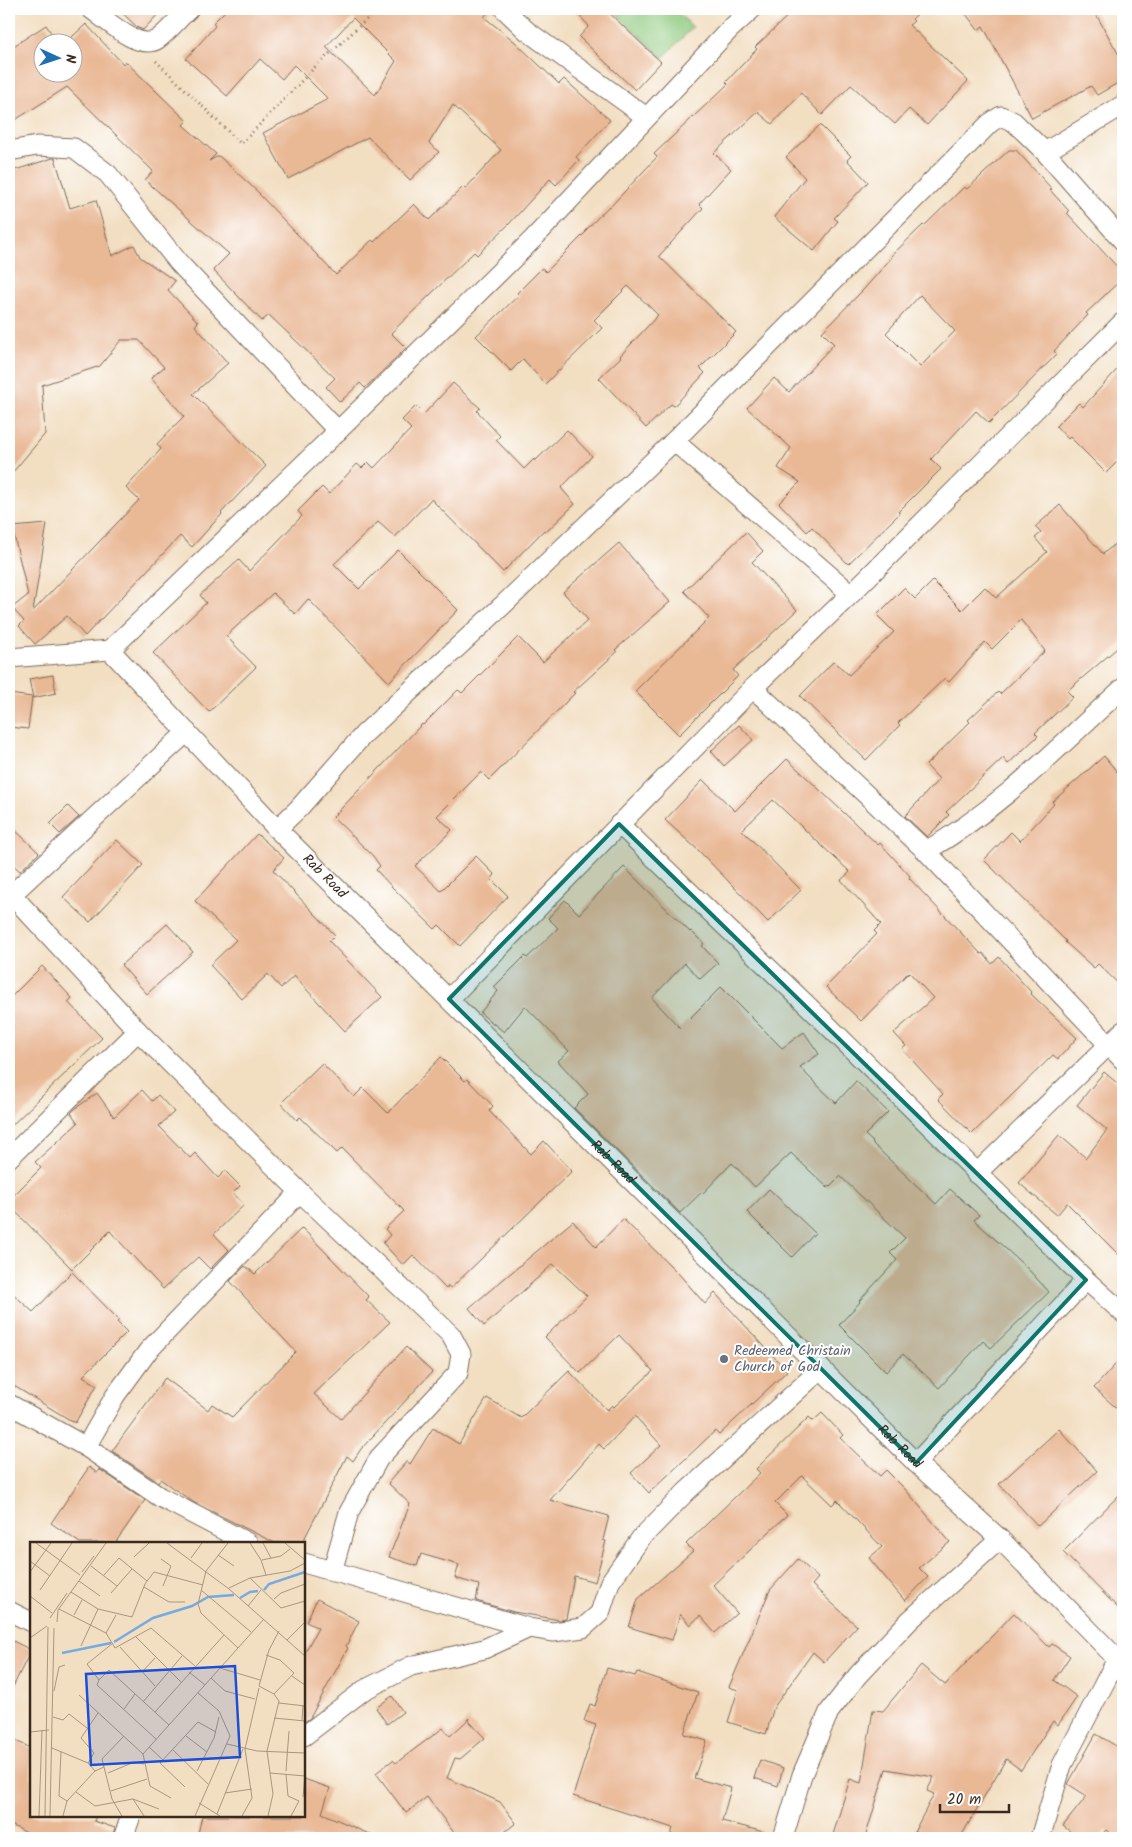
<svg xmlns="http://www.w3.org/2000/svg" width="1132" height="1847" viewBox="0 0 1132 1847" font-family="Kalam,sans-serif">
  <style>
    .green { fill: #8cc87c; stroke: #64794d }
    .building { fill: #e9b895; fill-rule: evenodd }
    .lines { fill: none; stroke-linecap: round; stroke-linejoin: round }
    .minor-casing { stroke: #7b6957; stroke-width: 21 }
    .path { stroke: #7b6957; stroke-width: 3; stroke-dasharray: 1 4; stroke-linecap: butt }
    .minor { stroke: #fff; stroke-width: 19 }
    .marked { fill: #0f766e; fill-opacity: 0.2; stroke: #0f766e; stroke-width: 4; stroke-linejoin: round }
    .worship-dot { fill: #6b7280; stroke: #fff; stroke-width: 2 }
    .labels { text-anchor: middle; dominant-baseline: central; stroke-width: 4; stroke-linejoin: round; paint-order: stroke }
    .street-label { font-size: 14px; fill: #3b2a1e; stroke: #fff }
    .worship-label { font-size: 14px; fill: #5b616d; stroke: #fff; text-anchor: start }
    .inset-river { fill: none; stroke: #75aae2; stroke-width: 2.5 }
    .inset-road { fill: none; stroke: #a99680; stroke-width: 1 }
    .view { fill: #1d4ed8; fill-opacity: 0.15; stroke: #1d4ed8; stroke-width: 2.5 }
    .inset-edge { fill: none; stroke: #3b2a1e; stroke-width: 2.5 }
  </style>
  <rect width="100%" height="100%" fill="#fff"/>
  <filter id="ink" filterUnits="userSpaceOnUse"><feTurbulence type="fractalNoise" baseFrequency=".02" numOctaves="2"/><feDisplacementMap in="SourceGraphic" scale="10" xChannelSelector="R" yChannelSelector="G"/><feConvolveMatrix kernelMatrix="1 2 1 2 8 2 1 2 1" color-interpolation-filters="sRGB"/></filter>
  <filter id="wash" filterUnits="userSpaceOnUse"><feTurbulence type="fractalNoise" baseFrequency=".0096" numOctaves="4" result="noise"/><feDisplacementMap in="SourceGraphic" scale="20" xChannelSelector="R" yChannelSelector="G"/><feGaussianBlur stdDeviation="1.12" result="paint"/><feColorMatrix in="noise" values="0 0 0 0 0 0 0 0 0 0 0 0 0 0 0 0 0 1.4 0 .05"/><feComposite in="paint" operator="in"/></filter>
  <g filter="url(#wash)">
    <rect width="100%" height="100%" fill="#f2dec1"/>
    <path class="green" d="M611 9H674L693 27 663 58Z"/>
    <g id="blocks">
      <path class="building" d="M118 9H163L143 30 138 28Z
        M227 9H491L484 17 514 41 559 84 564 79 610 120 576 157 579 160 556 185 550 179 510 223 477 255 474 252 391 333 406 348 365 388 360 383 340 402 326 387 335 378 269 315 262 321 213 270 229 254 145 180 153 171 67 87 9 124V49L46 25 57 42H42V72H72V37L86 24 123 64 125 61 187 121 183 125 216 154 209 161 219 156 260 194H259L336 275 372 240 374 242 414 204 429 220 463 187 465 189 501 150 453 105 429 143 439 152 410 180 368 137 288 179 263 133 328 99 294 65 282 79 260 59 227 96 186 59 215 26 213 23ZM353 18 396 61 375 95 326 47Z
        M573 9H605L661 62 635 90 579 37 589 26Z
        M795 9H923L912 19 914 21 909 25 968 81 927 125 909 109 895 124 851 85 822 115 801 93 772 124 758 112 714 153 731 169 699 204 703 208 659 256 736 332 700 368 705 373 674 406 671 404 646 428 599 378 621 357 620 356 658 315 628 286 594 320 602 328 545 384 523 359 511 371 476 336 519 295 517 293 542 268 546 272 586 232 585 231 609 206 610 207 657 157 654 154 728 84 726 82 757 49 755 47Z
        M962 9H1093L1123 62V80L1097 95 1091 86 1032 118 983 26 978 30Z
        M820 125 851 156 847 160 868 182 834 218 838 221 814 251 774 217 805 178 786 157Z
        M1009 150H1016L1052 189 1050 190 1069 211 1067 213 1123 273V278L1086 313 1088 315 1054 351 1057 354 989 423 976 411 931 459 941 469 898 512 900 513 848 564 812 527 807 532 779 503 800 482 778 468 791 448 747 408 774 378 789 392 834 344 822 332 865 288 892 257 891 256 923 225 924 226 964 187 967 189ZM920 295 955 331 920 367 886 333Z
        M53 158H55L70 208 96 200 112 256 134 245 140 257 175 281 168 290 198 322 195 326 228 363 193 394 266 466 221 513 222 514 192 547 180 536 85 636 67 616 35 644 19 626 24 621 12 608 28 595 12 527 47 524 33 611 139 500 126 488 161 449 157 444 184 416 151 378 164 367 139 340H121L100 366 42 385 45 434 12 473 9 406V172Z
        M1123 363V456L1106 473 1070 437 1068 439 1056 426 1079 403 1083 407Z
        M453 383 480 408 477 411 500 436 496 440 524 469 534 459 535 461 567 430 592 456 561 488 575 504 546 532 544 530 503 572 431 499 395 537 378 522 334 564 359 589 398 550 458 610 389 682 308 599 295 614 273 593 226 636 256 667 209 712 153 653 206 603 200 595 239 560 249 571 302 516 298 511 322 487 329 494 357 464 362 468 368 462 374 468 411 429 402 420 416 406 424 414Z
        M1060 505 1103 554 1123 537V643L1067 691 1073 697 1035 733 1038 736 1008 764 1003 758 946 812 949 815 927 837 905 816 939 779 926 765 970 722 968 720 998 692 1000 694 1045 651 1021 620 992 649 985 642 949 682 945 678 898 723 900 725 866 760 800 696 834 661 849 675 894 632 877 615 904 588 915 599 933 581 962 610 985 587 996 598 1047 552 1035 538 1041 533 1035 527Z
        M746 532 763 551 752 562 797 610 733 670 738 676 679 735 635 691 709 618 684 591Z
        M619 543 670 602 615 650 617 652 573 692 575 693 489 780 481 772 437 816 452 830 415 866 441 891 476 856 495 875 491 879 508 896 460 946 439 925 435 929 393 888 376 870 380 866 373 856 333 817 422 724 423 725 458 690 462 693 518 637 543 662 588 620 563 592Z
        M53 675 56 693 33 698 29 679Z
        M9 694 32 697 28 729 9 727Z
        M739 725 753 740 724 766 711 751Z
        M1104 756 1123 779V988L1098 964 1094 968 1065 942 1066 941 984 860 1011 832 1020 841 1054 804 1052 802Z
        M787 759 878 845 880 843 910 876 909 878 981 954 983 953 992 964 999 957 1031 992 1030 993 1077 1038 1058 1059 1053 1055 972 1134 938 1099 943 1094 902 1049 906 1046 894 1033 933 998 909 972 861 1021 826 987 877 934 874 931 881 924 841 880 850 872 773 800 742 830 801 890 768 922 700 852 665 820 703 780 735 811Z
        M68 806 79 817 60 834 50 824Z
        M9 824 39 853 20 871 9 861Z
        M257 834 284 858 273 870 335 935 329 941 382 997 345 1031 294 976 281 988 268 974 242 999 210 965 236 940 195 901Z
        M117 840 143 865 90 922 63 897Z
        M624 867 690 932 691 931 704 944 702 946 718 963 700 979 685 963 652 998 680 1028 721 987 782 1048 804 1032 819 1054 800 1067 808 1076 836 1103 856 1081 888 1112 865 1135 873 1142 872 1143 936 1204 950 1189 979 1215 974 1220 1027 1268 1049 1292 991 1348 983 1341 939 1388 903 1354 886 1372 839 1325 860 1302 859 1301 897 1260 890 1253 905 1238 840 1176 828 1188 791 1153 755 1187 732 1163 703 1193 702 1192 680 1213 574 1108 588 1094 558 1061 569 1051 525 1006 504 1032 480 1013 498 991 494 987 525 956 527 958 558 928 548 918 565 900 579 914Z
        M167 924 193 952 147 994 121 965Z
        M42 966 72 998 68 1002 102 1038 9 1128V999Z
        M441 1057 465 1081 467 1079 493 1106 489 1111 531 1154 544 1141 572 1171 451 1288 448 1286 446 1289 413 1255 403 1265 383 1243 390 1235 385 1229 404 1211 342 1148 337 1153 300 1117 297 1120 281 1103 322 1063 354 1097 363 1088 388 1113Z
        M1104 1072 1123 1088V1259L1067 1203 1057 1215 1019 1183 1059 1135 1086 1158 1107 1130 1077 1105Z
        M142 1090 152 1101 158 1095 174 1112 159 1126 190 1158 195 1153 218 1178 225 1171 240 1186 233 1193 244 1205 214 1234 229 1250 210 1269 198 1257 163 1289 110 1231 72 1269 9 1205V1200L41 1168 35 1162 78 1123 71 1113 76 1108 97 1093 114 1117Z
        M769 1189 815 1233 792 1257 747 1212Z
        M623 1219 678 1273 705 1304 715 1293 787 1371 719 1435 715 1431 649 1493 631 1473 661 1445 635 1416 604 1449 599 1444 550 1500 609 1516 603 1540 606 1541 595 1582 574 1576 566 1619 560 1620 514 1612 476 1601 479 1585 455 1578 459 1565 421 1554 417 1566 389 1557 410 1504 388 1483 407 1461 410 1464 433 1428 459 1444 487 1398 521 1418 569 1371 607 1410 612 1405 614 1407 653 1371 619 1335 580 1373 545 1337 587 1296 553 1264 484 1326 469 1308 573 1221 596 1247Z
        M302 1228 369 1297 366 1300 390 1322 314 1394 341 1419 406 1347 432 1372 361 1449 353 1461 347 1456 302 1543H275L193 1502 160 1479 158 1482 112 1451 165 1378 208 1410 212 1404 232 1417 296 1352 230 1281 245 1266 255 1274Z
        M72 1272 119 1320 117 1322 127 1332 83 1376 97 1385 75 1423 9 1383V1290L33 1312Z
        M1123 1356V1414L1094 1388Z
        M822 1413 843 1435 840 1438 880 1476 886 1470 905 1489 950 1542 919 1568 928 1577 905 1601 869 1558 882 1547 837 1500 832 1505 802 1476 775 1503 787 1515 713 1585 737 1613 715 1633 700 1616 690 1625 680 1614 672 1640 629 1627 638 1599 693 1551 686 1544 760 1473 756 1469 809 1417 813 1421Z
        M1059 1429 1097 1471 1038 1526 999 1484Z
        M89 1467 97 1473 99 1469 145 1500 115 1543H80L51 1523Z
        M1123 1491V1613L1063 1552Z
        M798 1559 818 1578 812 1585 857 1626 824 1662 813 1652 774 1707 766 1734 728 1722 738 1690 729 1687 770 1590Z
        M317 1599 359 1621 346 1646 348 1648 310 1718 304 1722V1654L318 1628 306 1622Z
        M1014 1613 1049 1647 1052 1644 1070 1656 1054 1680 1077 1697 1058 1725 1053 1721 1021 1770 1006 1759 960 1838H911L934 1794 927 1791 934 1777 886 1769 865 1838H832L850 1779 861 1783 873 1710 883 1711 921 1665 945 1685Z
        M9 1639 31 1650 9 1695Z
        M607 1668 635 1676 637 1672 698 1692 684 1734 707 1741 694 1778 731 1788 722 1821 764 1832 763 1838H670L673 1828 573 1796 596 1725 584 1721 590 1704 595 1706Z
        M392 1696 403 1712 387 1724 376 1708Z
        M470 1718 469 1721 485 1738 460 1759 455 1758 447 1778 500 1802 516 1823 497 1838H458L427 1797 406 1813 376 1773 393 1760 396 1763 443 1728 450 1736Z
        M1096 1734 1123 1750V1838H1115L1106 1830 1099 1838H1079L1063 1826 1087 1796 1068 1784Z
        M9 1738 31 1748V1816H96L94 1821 115 1828 112 1838H25L27 1833 9 1824Z
        M760 1760 783 1768 778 1786 754 1778Z
        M304 1779 330 1788 322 1813 378 1838H197L202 1816H304Z"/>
    </g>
  </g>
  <g filter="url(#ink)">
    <use href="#blocks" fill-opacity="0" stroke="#7b6957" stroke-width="1"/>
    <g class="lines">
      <defs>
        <g id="minor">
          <path d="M91 9C107 20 139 52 158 39 169 31 179 18 189 9"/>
          <path d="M504 9 527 31 646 117"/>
          <path d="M9 151 37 146 74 148 108 174 179 263 338 431"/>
          <path d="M1045 152 1123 105"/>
          <path d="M674 441 851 594"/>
          <path id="s1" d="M110 650 277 829 916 1463 1000 1539 1123 1665"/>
          <path d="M9 658 110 650 338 431 533 239 729 30 752 9"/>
          <path d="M753 688 926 851 1123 1060"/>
          <path d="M619 824 806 1004 1086 1280 1123 1313"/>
          <path d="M277 829 299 808 364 734 503 605 674 441 990 123 1001 116 1014 122 1045 152 1123 241"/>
          <path d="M926 851C1001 808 1059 746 1123 688"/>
          <path d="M9 892 138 1031 300 1192 451 1335 461 1354 458 1373 379 1458 349 1512 332 1572"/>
          <path d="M11 895 187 732"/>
          <path d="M449 999 753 688 851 594 1123 322"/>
          <path d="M9 1158 138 1031"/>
          <path d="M976 1174 1123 1031"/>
          <path d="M9 1404 86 1447 160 1497 248 1543"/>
          <path d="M86 1447 115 1396 148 1351 300 1192"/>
          <path d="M916 1463 1086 1280"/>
          <path d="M304 1563 529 1628 553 1632 583 1628 600 1613 610 1582 641 1538 686 1492 821 1369"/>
          <path d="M9 1611 31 1622"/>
          <path d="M304 1736 364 1690 411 1666 484 1649 529 1628"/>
          <path d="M123 1838 131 1816"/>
          <path d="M783 1838 802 1775 829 1712 858 1675 910 1620 1000 1539"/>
          <path d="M1040 1838 1062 1765 1117 1659"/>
        </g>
      </defs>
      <use href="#minor" class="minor-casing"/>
      <path class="path" d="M156 61 241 144 315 67 378 9"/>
      <use href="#minor" class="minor"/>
    </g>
  </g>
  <path class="marked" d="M619 824 1086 1280 916 1463 449 999Z"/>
  <circle class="worship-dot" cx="724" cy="1359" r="5"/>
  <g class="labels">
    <g class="street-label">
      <text stroke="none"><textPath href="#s1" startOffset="312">Rab Road</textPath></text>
      <text stroke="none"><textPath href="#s1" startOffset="718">Rab Road</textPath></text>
      <text stroke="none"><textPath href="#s1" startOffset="1122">Rab Road</textPath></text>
    </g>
    <g class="worship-label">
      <text x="734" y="1351">Redeemed Christain<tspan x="734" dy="16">Church of God</tspan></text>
    </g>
  </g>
  <g transform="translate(30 1542)">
    <rect width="275" height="275" fill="#f2dec1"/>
    <path class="inset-river" d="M234 48 239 42 275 30M210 56 220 50 228 49M84 100 123 76 162 64 178 55 204 53M32 111 81 101"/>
    <path class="inset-road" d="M6 1 50 33M137 1 199 47 275 114M198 1 176 29 168 62 171 71 208 106M220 1 231 18 236 33M233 1 241 16M255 1 275 18M188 13 204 24M104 15 119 1M161 16 172 1M131 17 141 24 133 44M232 18 251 14 260 7M0 19 20 34M61 24 87 44M0 30 21 1M52 30 64 14M74 33 89 16 117 39M220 36 251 66 275 59M49 39 70 54M114 45 139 60H155M199 46 220 36 260 29 275 21M10 48 42 1M171 48 221 90M41 50 68 67 102 75 115 42 124 30 173 43M81 51 102 27M0 54 22 71M244 57 251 51 275 42M218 64 231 48M29 67 76 91 85 106 121 86 165 124M44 73 52 58M20 76 37 51M27 80 28 68 76 1M76 91 86 73M106 95 151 140M0 96 17 84M257 98 275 80M51 104 68 67M90 105 125 144M236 113 250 118 264 131 244 152M190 126 230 138M112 130 125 116M159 130 175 143M262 134 275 143M181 136 195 149 225 157M69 138 57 122 83 101M24 149 29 125 35 123M49 153 113 212 120 244 141 256M113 160 152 114M249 161 275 164M94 167 105 152M125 170 194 93M23 175 33 178 39 172 57 186M244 176 275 179M272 178 273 163M0 190 19 188M156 194 177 210M126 197 67 143 69 138 79 128 139 183M197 202 227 209 275 211M119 205 133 218M22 206 58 221 65 229 74 225M143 208 178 242M31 210 29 254 37 259M113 212 234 77M58 221 64 211 51 196 68 171M167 229 184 196 189 175M256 229 259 189M78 231 104 220 114 222M240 231 275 234M256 232 258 254 269 259 261 274M155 245 130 221 168 180 186 190M81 249 117 237M46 250 65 264 103 257 129 267M195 251 222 247M273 255 275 234M103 257 114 274M169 261 190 274M187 272 213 207M9 274 12 188M15 274 18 85M20 274 24 86M33 274 37 259 65 229M92 274 82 257 72 217 94 194M165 274 200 194 189 169 168 151M212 274 222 256 215 207 229 146M238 274 243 252 237 209 249 159 244 152 229 144 239 108 249 89"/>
    <path class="view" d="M205 124 210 215 61 223 56 132Z"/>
    <rect width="275" height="275" class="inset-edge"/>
  </g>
  <rect width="1132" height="1847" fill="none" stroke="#fff" stroke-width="30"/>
  <g transform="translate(58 58) rotate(93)"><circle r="24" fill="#ffffff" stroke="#b1aaa5"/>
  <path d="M0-4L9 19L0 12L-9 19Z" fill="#1f6fb2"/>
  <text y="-8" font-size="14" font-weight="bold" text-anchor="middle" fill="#3b2a1e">N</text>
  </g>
  <path d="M940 1804v8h69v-8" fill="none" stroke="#3b2a1e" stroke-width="2.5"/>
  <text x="947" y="1804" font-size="15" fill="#3b2a1e" stroke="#ffffff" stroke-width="4" paint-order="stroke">20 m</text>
</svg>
